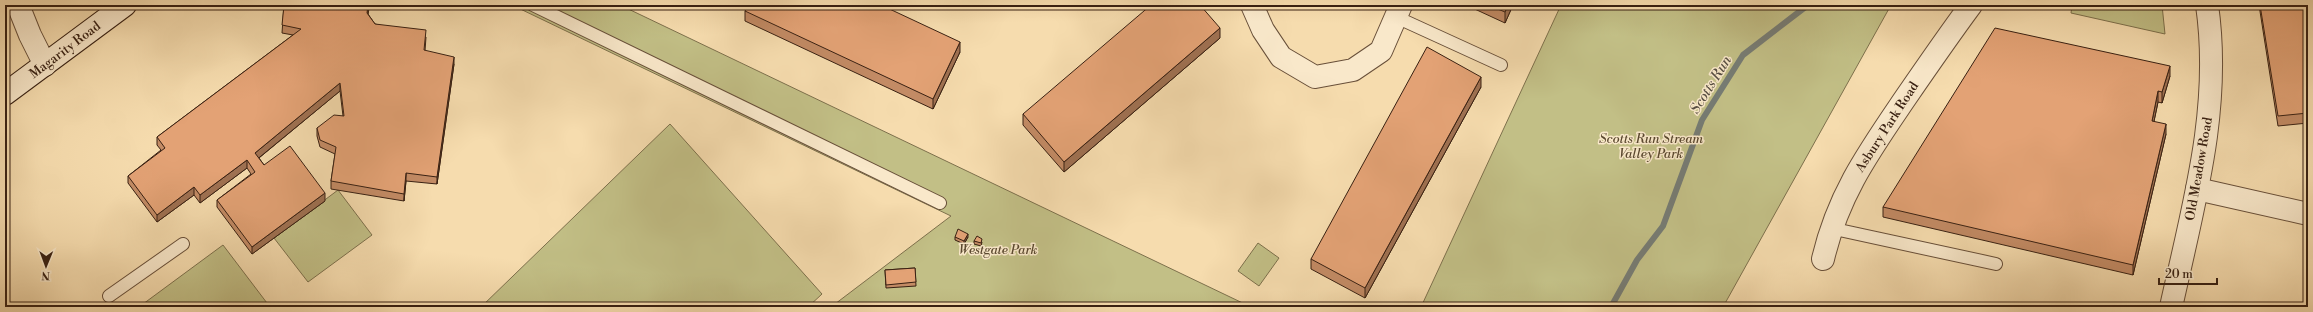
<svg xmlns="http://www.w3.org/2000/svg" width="2313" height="312" viewBox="0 0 2313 312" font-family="'Libre Bodoni',serif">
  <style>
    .green { fill: #c2bf86; stroke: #7d704c }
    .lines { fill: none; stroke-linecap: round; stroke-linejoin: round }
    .stream { stroke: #767c74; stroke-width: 6 }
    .service-casing { stroke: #684f39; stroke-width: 14 }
    .minor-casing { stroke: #684f39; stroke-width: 24 }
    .tertiary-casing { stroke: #684f39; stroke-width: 24 }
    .secondary-casing { stroke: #382012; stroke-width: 24 }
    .service { stroke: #f9e8ca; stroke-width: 12 }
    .minor { stroke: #f9e8ca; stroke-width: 22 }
    .tertiary { stroke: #f9e8ca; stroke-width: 22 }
    .secondary { stroke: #f9e8ca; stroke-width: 22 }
    .wall { fill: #c38b65; stroke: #382012 }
    .shaded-wall { fill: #9f7152; stroke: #382012 }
    .building { fill: #e3a275; stroke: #382012 }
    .labels { text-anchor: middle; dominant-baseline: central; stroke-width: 3; stroke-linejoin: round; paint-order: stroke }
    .street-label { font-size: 13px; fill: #382012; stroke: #f9e8ca }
    .park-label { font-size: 13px; font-style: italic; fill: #5a482f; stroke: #f9e8ca }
    .water-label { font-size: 14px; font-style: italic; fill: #574e43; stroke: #f9e8ca }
  </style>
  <rect width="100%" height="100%" fill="#f6dcae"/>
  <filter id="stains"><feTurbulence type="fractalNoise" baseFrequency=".005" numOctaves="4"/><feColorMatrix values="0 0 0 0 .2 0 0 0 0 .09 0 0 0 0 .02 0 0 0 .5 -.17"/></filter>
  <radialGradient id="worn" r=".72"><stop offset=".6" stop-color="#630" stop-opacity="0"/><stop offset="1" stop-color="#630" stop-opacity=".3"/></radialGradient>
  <path class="green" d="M512 5H620L1251 307H831L951 216Z
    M1561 5H1891L1723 307H1421Z
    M2072 5H2162L2165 34 2071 13Z
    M670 124 822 294 808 307H481Z
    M338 190 372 235 308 282 274 238Z
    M1258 243 1279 258 1259 286 1238 271Z
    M223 245 270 307H146L143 304Z"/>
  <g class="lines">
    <path class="stream" d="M1611 307 1637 260 1663 226 1702 120 1743 55 1808 5"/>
    <defs>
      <path id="service" d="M533 5 940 203
        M1396 17 1501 65
        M1830 228 1996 264
        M109 296 183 244"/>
      <path id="minor" d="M18 5 30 35 45 65
        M1252 5 1263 30 1281 57 1315 77 1353 70 1381 51 1401 5
        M2197 189 2308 214
        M1823 259C1838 195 1868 153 1904 100 1926 68 1948 36 1971 5"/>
      <path id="tertiary" d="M2171 307C2193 207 2222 108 2207 5"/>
      <path id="secondary" d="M5 94 125 5"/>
    </defs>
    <use href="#service" class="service-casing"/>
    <use href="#minor" class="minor-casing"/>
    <use href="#tertiary" class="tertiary-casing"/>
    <use href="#secondary" class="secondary-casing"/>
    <use href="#service" class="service"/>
    <use href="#minor" class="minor"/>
    <use href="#tertiary" class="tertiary"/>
    <use href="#secondary" class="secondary"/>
  </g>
  <path class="wall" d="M284 5H378V8H369L368 14 375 24 426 37 425 51 454 64 437 184 406 181 404 201 331 189V181L335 154 320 147 317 136V128L343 116 340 91 259 158 264 165 325 201 252 254 217 207V200L251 174 247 168 200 203 194 195 157 222 128 183V176L161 150 157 145V137L293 35 282 33Z
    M1466 5H1513L1505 23Z
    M2259 5H2308V123L2278 126Z
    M745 11 960 52 933 109 745 21Z
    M1220 38 1064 172 1023 125V114Z
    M2170 76 2162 103 2158 102 2154 121 2166 134 2133 275 1883 217V207Z
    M1481 87 1365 298 1311 269V259Z
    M955 237H968L964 244 955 240Z
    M974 241 982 242 981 246 974 244Z
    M915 268 916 286 886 288 885 270Z"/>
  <path class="shaded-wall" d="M368 5H369V8L367 20V13Z
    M1508 5H1513L1505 23V12Z
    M1220 28V38L1064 172V162Z
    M960 42V52L933 109V99Z
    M454 57V64L437 184V177Z
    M2170 66V76L2162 103V92Z
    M1481 77V87L1365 298V288Z
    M340 83V91L255 161V153Z
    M2158 91V102L2152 131V121Z
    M2166 124V134L2133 275V265Z
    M247 160V168L200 203V195Z
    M406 173V181L404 201V194Z
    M194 187V195L157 222V215Z
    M325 193V201L252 254V247Z
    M968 234V237L964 244V241Z"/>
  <path class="building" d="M284 5H368L367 13 375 24 426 30 424 50 454 57 437 177 406 173 404 194 331 181 336 147 320 140 317 128 334 115 344 116 340 83 255 153 264 165 290 146 325 193 252 247 217 200 255 172 247 160 200 195 194 187 157 215 128 176 165 148 157 137 301 29 282 25Z
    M748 5H881L960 42 933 99 745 11Z
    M1151 5H1200L1220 28 1064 162 1023 114Z
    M1488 5H1508L1505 12Z
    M2260 5H2308V113L2278 116Z
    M1995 28 2170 66 2162 92 2158 91 2152 121 2166 124 2133 265 1883 207Z
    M1427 47 1481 77 1365 288 1311 259Z
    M958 229 968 234 964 241 955 237Z
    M977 236 982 239 981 243 974 241Z
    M915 268 916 282 886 285 885 270Z
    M1901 305 1911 307H1900Z"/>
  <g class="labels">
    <g class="street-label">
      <text transform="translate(65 50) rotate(-37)">Magarity Road</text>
      <text transform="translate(1887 127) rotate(-57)">Asbury Park Road</text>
      <text transform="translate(2199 169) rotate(-80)">Old Meadow Road</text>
    </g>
    <g class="park-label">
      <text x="1651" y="139">Scotts Run Stream<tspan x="1651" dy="15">Valley Park</tspan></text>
      <text x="998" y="250">Westgate Park</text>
    </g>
    <g class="water-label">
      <text transform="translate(1711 85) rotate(-58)">Scotts Run</text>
    </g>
  </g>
  <rect width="2313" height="312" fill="none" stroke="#f6dcae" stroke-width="20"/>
  <rect x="6" y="6" width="2301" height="300" fill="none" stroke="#382012" stroke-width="2"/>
  <rect x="10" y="10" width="2293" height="292" fill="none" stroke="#382012"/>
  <g transform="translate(46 266) rotate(181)" stroke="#f9e8ca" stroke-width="3" paint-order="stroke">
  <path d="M0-3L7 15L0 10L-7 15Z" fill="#382012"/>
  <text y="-6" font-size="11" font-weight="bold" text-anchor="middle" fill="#382012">N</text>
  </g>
  <path d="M2159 278v6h58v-6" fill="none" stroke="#382012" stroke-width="2"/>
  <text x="2165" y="278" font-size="12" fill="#382012" stroke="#f9e8ca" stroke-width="3" paint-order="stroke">20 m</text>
  <rect width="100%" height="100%" filter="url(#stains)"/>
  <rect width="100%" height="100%" fill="url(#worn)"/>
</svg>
